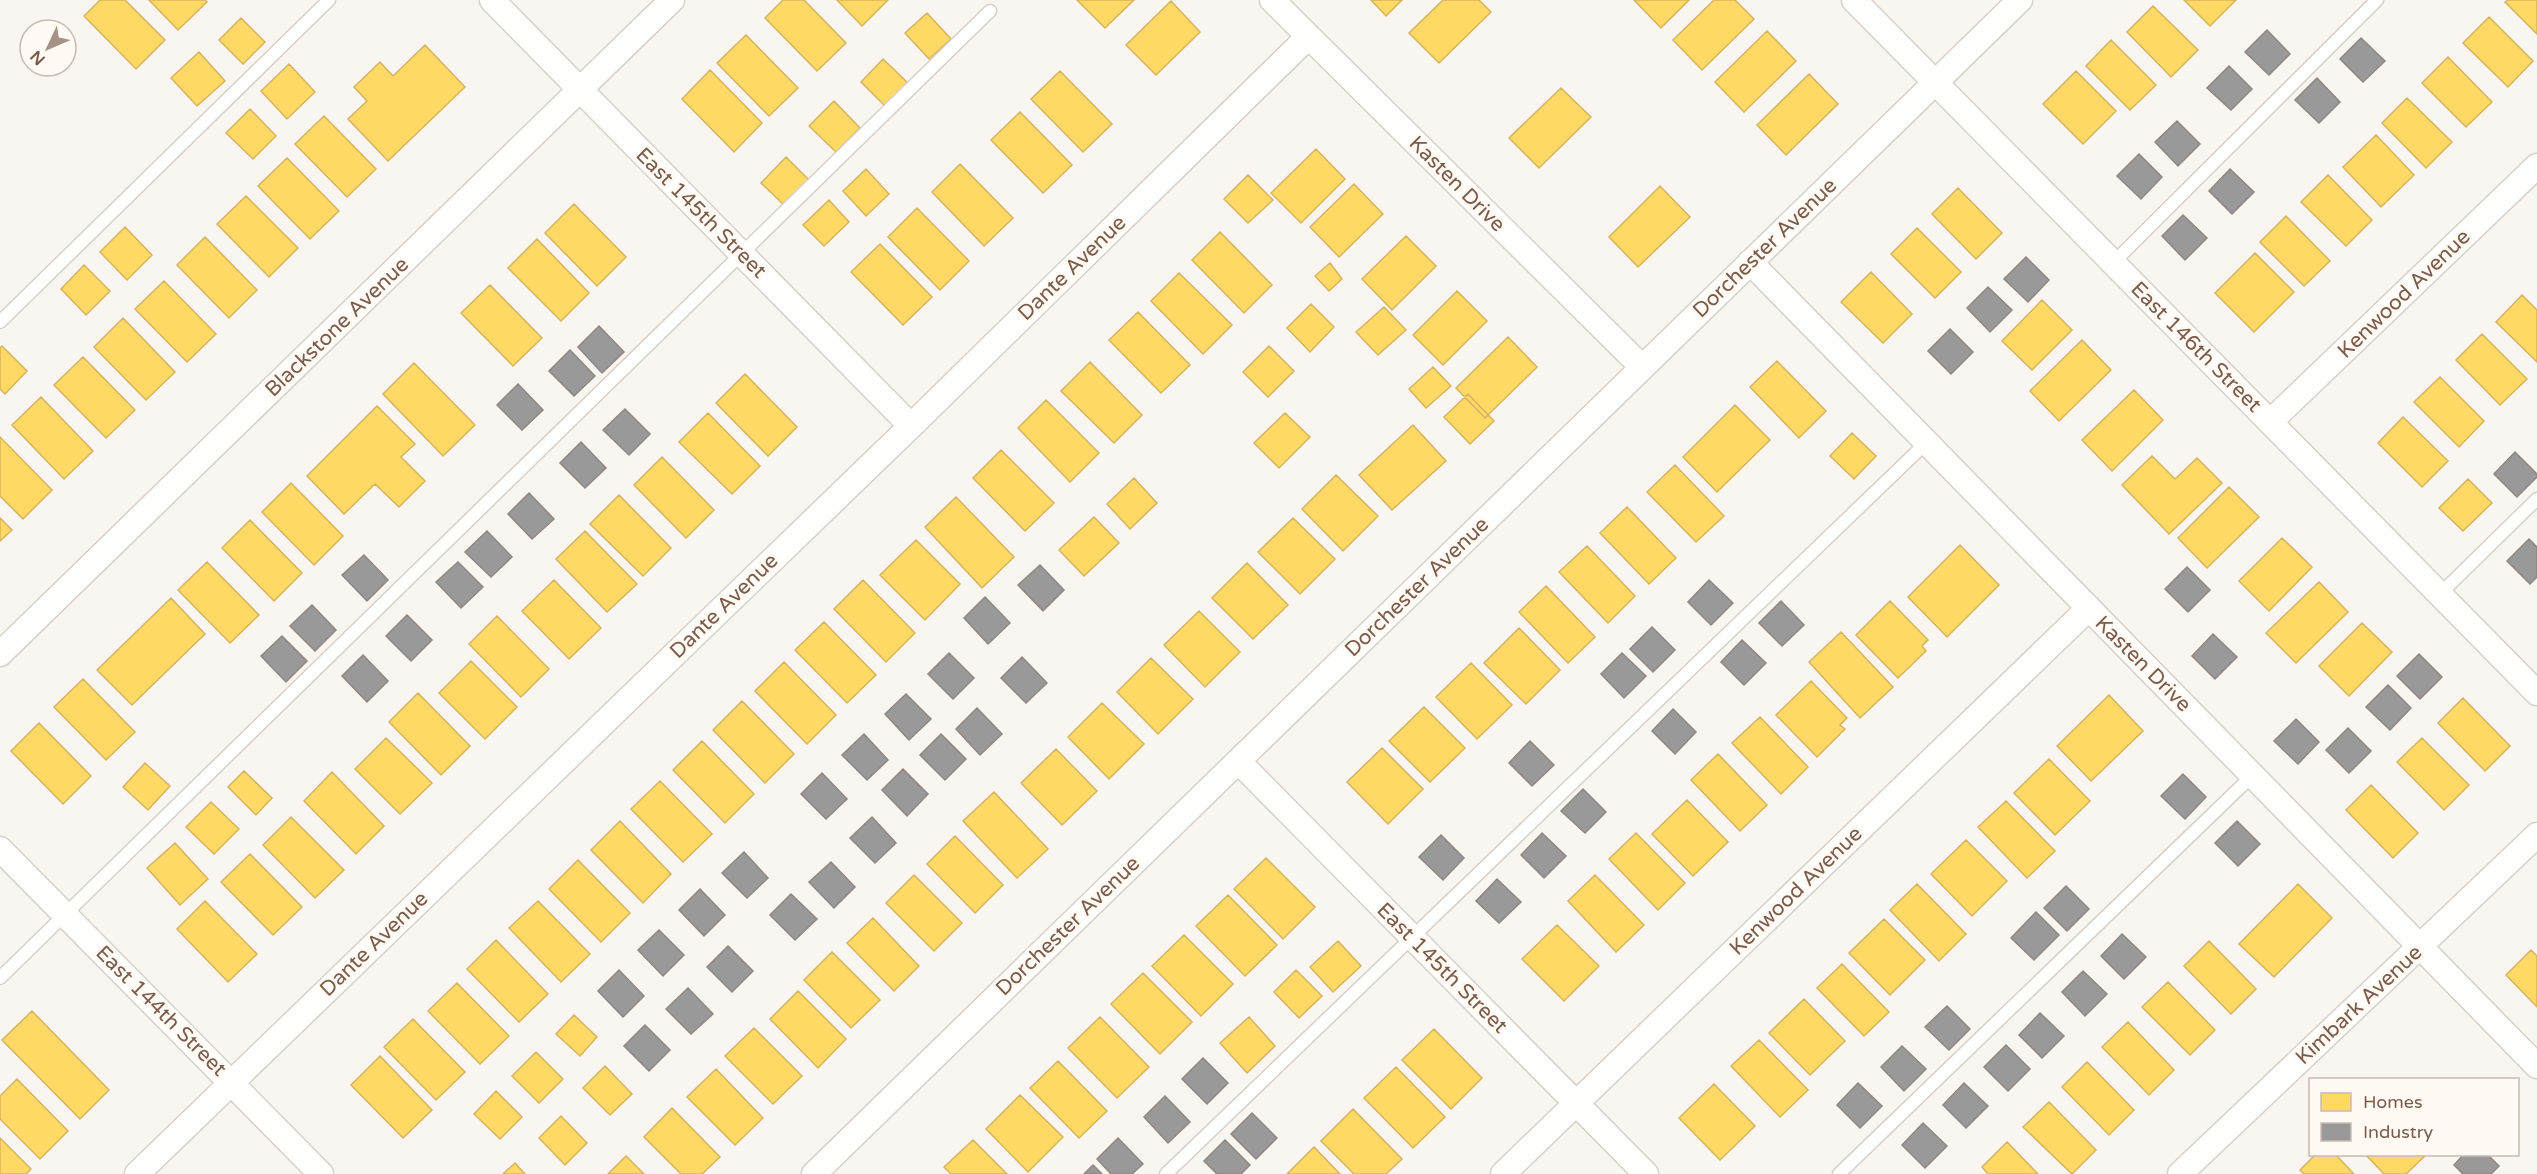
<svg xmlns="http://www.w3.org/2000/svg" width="2537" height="1174" viewBox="0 0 2537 1174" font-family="'Varela Round',sans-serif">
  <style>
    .homes { fill: #ffd966; stroke: #d7b45e; stroke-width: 1.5 }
    .industry { fill: #999; stroke: #908782; stroke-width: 1.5 }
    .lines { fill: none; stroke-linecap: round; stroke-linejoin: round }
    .service-casing { stroke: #d7d1cb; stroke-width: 15 }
    .minor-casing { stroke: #d7d1cb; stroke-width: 27 }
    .service { stroke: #fefefd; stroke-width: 12 }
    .minor { stroke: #fefefd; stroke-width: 24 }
    .labels { text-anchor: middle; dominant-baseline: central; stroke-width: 6; stroke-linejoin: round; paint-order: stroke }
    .street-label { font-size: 21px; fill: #7a5c4d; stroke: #fffaf3 }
  </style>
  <rect width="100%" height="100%" fill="#f9f5f0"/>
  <path class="homes" d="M100 0H125L165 40 136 69 84 16Z
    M149 0H205L207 2 178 30Z
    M783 0H804L846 43 817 71 765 18Z
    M837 0H888L862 26Z
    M1077 0H1134L1105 28Z
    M1371 0H1402L1386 16Z
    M1443 0H1479L1491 12 1439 63 1409 33Z
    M1634 0H1689L1661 28Z
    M1714 0H1735L1754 19 1702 70 1673 40Z
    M2184 0H2236L2210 26Z
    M2508 0H2537V34L2505 2Z
    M1171 1 1200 32 1156 75 1126 45Z
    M2153 6 2198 50 2171 77 2127 32Z
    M927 13 951 39 929 59 905 33Z
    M2489 17 2533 61 2508 87 2463 43Z
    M241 18 265 42 243 64 219 40Z
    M1767 31 1796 61 1744 112 1715 82Z
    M746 35 798 88 769 116 717 63Z
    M2111 40 2156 85 2130 110 2086 66Z
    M425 45 465 87 388 161 348 119 367 101 354 87 380 62 393 76Z
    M199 52 225 81 197 106 171 78Z
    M2448 57 2492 102 2466 127 2422 83Z
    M883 59 910 85 887 108 861 82Z
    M289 64 315 92 287 119 261 91Z
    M710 70 762 123 734 152 682 99Z
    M1060 71 1112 124 1083 152 1031 99Z
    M2076 71 2116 111 2083 144 2043 104Z
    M1809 74 1838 104 1786 155 1757 125Z
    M1561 88 1591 117 1539 168 1509 138Z
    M2407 98 2452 142 2426 168 2382 123Z
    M834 101 860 128 836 152 809 126Z
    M250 109 276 136 253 159 226 133Z
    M1020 112 1072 165 1043 193 991 140Z
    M324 116 376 169 347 197 295 144Z
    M2376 135 2414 175 2381 207 2343 167Z
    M1316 149 1345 179 1301 223 1271 193Z
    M786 157 809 180 784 205 761 183Z
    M287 158 339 211 310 239 258 186Z
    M960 164 1013 218 984 246 932 192Z
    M866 169 889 194 866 216 843 191Z
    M1248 175 1273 200 1248 223 1224 199Z
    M2328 175 2372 220 2346 246 2301 202Z
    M1354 184 1383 214 1339 257 1310 227Z
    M1660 186 1690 217 1638 267 1609 237Z
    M1958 188 2002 233 1976 259 1932 214Z
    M246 196 298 248 269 277 217 224Z
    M829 200 849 222 824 246 803 225Z
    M574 204 626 257 597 286 545 233Z
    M917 208 969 261 940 290 888 237Z
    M2286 216 2330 261 2304 286 2260 242Z
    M125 227 152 255 127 280 100 252Z
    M1917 228 1961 272 1935 298 1891 254Z
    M1220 232 1272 285 1244 313 1192 260Z
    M1406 236 1436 266 1392 310 1362 279Z
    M205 237 257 290 229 318 177 265Z
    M537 239 589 293 561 321 508 268Z
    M880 244 932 297 903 325 851 272Z
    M2255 253 2294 292 2254 332 2215 293Z
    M1330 263 1342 279 1329 291 1315 276Z
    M84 265 110 291 86 315 61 289Z
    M1871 272 1912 314 1883 343 1841 302Z
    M1179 273 1232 325 1203 354 1151 301Z
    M164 281 216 334 187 362 135 309Z
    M490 285 542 338 513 366 461 313Z
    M1457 291 1487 321 1443 365 1413 335Z
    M2522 295 2537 310V362L2496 322Z
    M2042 300 2072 330 2032 370 2002 341Z
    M1311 304 1334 327 1310 352 1287 328Z
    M1384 307 1406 330 1378 355 1356 332Z
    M1138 312 1190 365 1161 393 1109 340Z
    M123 318 175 372 146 400 94 347Z
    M2482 334 2527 379 2500 405 2456 360Z
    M1508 337 1537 367 1485 418 1456 388Z
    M2082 340 2111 370 2059 421 2030 391Z
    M2 346 27 371 5 394 0 389V348Z
    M1269 346 1294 371 1268 397 1243 372Z
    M83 357 135 410 106 438 54 385Z
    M1777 361 1826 411 1799 438 1750 387Z
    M1090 362 1142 415 1114 443 1061 391Z
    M414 363 475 425 443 456 383 394Z
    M1433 367 1451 386 1426 408 1409 389Z
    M745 374 797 427 768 456 716 403Z
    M2440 377 2484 421 2459 447 2414 402Z
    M2134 390 2163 420 2112 471 2082 440Z
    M1468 394 1494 421 1470 444 1444 417Z
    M41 397 93 451 64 479 12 425Z
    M1046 400 1099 453 1070 482 1018 428Z
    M1735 405 1770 440 1717 492 1683 457Z
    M377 406 415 444 401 457 425 481 399 507 375 484 344 514 307 476Z
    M708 413 760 466 732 494 679 442Z
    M1285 413 1310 437 1279 468 1254 443Z
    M2403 417 2448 461 2422 487 2378 443Z
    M1413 425 1446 461 1392 510 1359 475Z
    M1852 433 1876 456 1854 479 1830 456Z
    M0 437 52 490 23 519 0 496Z
    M1001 450 1054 503 1025 531 973 478Z
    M2152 456 2175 479 2197 458 2222 483 2169 534 2122 485Z
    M662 457 714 510 686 538 634 485Z
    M1675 465 1724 516 1696 542 1647 492Z
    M1336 475 1378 516 1343 551 1302 509Z
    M1134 478 1157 503 1130 529 1107 504Z
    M2468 479 2492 503 2463 531 2439 508Z
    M291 483 343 536 314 565 262 512Z
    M2229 487 2259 517 2207 568 2178 538Z
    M619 495 671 548 643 576 590 524Z
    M956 497 1014 557 982 588 925 527Z
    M1627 507 1676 558 1649 584 1600 533Z
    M1094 517 1119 543 1084 576 1059 550Z
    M0 518 12 530 0 541Z
    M1293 518 1335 559 1300 594 1258 552Z
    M250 520 302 573 274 601 222 548Z
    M585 531 637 584 607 612 556 559Z
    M2282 538 2312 567 2269 611 2239 581Z
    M916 540 960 584 925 620 880 575Z
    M1960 545 1999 585 1947 637 1908 597Z
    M1587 546 1635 596 1608 623 1559 572Z
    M207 562 259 615 230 643 178 590Z
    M1247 563 1288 605 1253 639 1212 598Z
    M554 580 601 628 569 659 522 611Z
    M863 580 915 633 886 662 834 609Z
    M2319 582 2348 612 2296 663 2266 633Z
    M1546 586 1595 637 1568 663 1519 612Z
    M171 598 205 634 132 705 97 670Z
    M1890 601 1928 640 1922 646 1926 651 1898 678 1856 635Z
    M1199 611 1240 652 1205 687 1164 645Z
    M497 616 549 669 521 697 469 644Z
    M824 622 876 675 847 703 795 650Z
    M2362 623 2392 652 2349 696 2319 666Z
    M1519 628 1560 670 1526 704 1484 663Z
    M1841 632 1893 687 1860 718 1809 662Z
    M1151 658 1193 699 1158 734 1117 692Z
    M471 661 517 707 485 739 439 693Z
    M784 662 836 715 807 744 755 691Z
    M1471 663 1512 705 1477 739 1436 697Z
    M83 679 135 732 106 760 54 707Z
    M1811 681 1847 718 1840 725 1845 729 1817 757 1776 715Z
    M418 693 470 746 441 775 389 722Z
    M2109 695 2143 731 2091 781 2057 746Z
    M2463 698 2510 746 2485 771 2438 723Z
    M742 701 794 754 765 783 713 730Z
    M1102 703 1144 744 1109 779 1068 737Z
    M1424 707 1465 748 1430 782 1389 741Z
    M1760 717 1808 767 1781 794 1732 743Z
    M39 723 91 776 63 804 11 751Z
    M386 738 432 783 400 814 355 769Z
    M2422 738 2469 785 2444 810 2397 762Z
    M702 741 754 794 725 823 673 770Z
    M1382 748 1423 789 1388 824 1347 782Z
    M1056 749 1097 791 1062 825 1021 783Z
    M1718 754 1767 805 1740 831 1691 780Z
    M2049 759 2090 801 2055 835 2014 793Z
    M145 763 170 786 148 810 123 787Z
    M244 771 272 798 256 815 228 787Z
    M332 772 384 826 356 854 304 801Z
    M660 781 712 834 683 862 631 809Z
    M2371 785 2418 833 2393 858 2346 810Z
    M994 792 1048 849 1017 878 963 821Z
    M1687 800 1728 842 1693 876 1652 834Z
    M2006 801 2055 851 2027 878 1978 827Z
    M211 802 239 829 214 854 186 827Z
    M291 817 344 870 315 898 263 845Z
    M620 821 671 874 643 903 591 850Z
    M1636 833 1685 883 1658 910 1609 859Z
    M955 836 1003 885 975 913 927 864Z
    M1966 840 2007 881 1972 916 1931 874Z
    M175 843 208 879 180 905 147 868Z
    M250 854 302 907 273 935 221 882Z
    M1266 858 1315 907 1283 939 1234 889Z
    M578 860 630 913 601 942 549 889Z
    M914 875 962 923 934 951 886 903Z
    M1595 875 1644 925 1616 952 1568 901Z
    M1917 884 1966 934 1939 961 1890 910Z
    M2298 884 2332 918 2274 977 2239 944Z
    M1228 895 1277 945 1245 976 1196 926Z
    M205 901 257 954 228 982 177 929Z
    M538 901 590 954 561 982 509 928Z
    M873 918 919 966 894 991 847 943Z
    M1884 919 1925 960 1890 995 1849 953Z
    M1557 925 1599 966 1564 1001 1522 959Z
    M1184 935 1233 984 1201 1016 1152 966Z
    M496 940 548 994 519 1022 467 969Z
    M1338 941 1361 966 1333 992 1310 967Z
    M2209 941 2256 989 2231 1014 2184 966Z
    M2531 950 2537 956V1007L2506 975Z
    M832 952 880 1000 851 1028 804 980Z
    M1842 964 1889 1012 1864 1036 1817 988Z
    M1296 970 1322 996 1299 1018 1274 992Z
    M1143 973 1192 1022 1160 1054 1111 1004Z
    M2168 982 2215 1030 2190 1055 2142 1007Z
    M457 983 509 1036 480 1064 428 1011Z
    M798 991 846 1039 818 1068 770 1019Z
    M1804 999 1845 1041 1810 1075 1769 1033Z
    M32 1011 109 1090 80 1119 2 1040Z
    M574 1015 597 1037 580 1056 556 1034Z
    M1100 1017 1149 1067 1117 1098 1068 1048Z
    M1249 1017 1275 1046 1247 1073 1220 1043Z
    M413 1019 465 1072 436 1100 384 1047Z
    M2128 1022 2174 1070 2149 1095 2102 1047Z
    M754 1028 802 1076 773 1104 725 1056Z
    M1434 1029 1482 1078 1451 1109 1402 1060Z
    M1759 1040 1808 1090 1780 1117 1731 1066Z
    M536 1052 563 1079 539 1103 512 1076Z
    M380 1056 432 1110 403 1138 351 1085Z
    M1058 1061 1107 1111 1079 1138 1030 1088Z
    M2087 1062 2134 1110 2109 1135 2062 1087Z
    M605 1066 632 1094 610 1115 583 1088Z
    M1396 1067 1445 1117 1413 1148 1364 1098Z
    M716 1069 763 1118 735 1145 687 1097Z
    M17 1079 68 1131 40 1159 0 1119V1096Z
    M1714 1084 1755 1126 1720 1160 1679 1118Z
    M496 1091 522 1117 500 1139 474 1114Z
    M1020 1095 1063 1137 1028 1172 986 1129Z
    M2049 1102 2096 1150 2072 1174 2023 1127Z
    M672 1108 720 1157 702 1174H681L644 1137Z
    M1353 1109 1402 1159 1386 1174H1354L1321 1141Z
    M561 1116 587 1143 565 1165 539 1138Z
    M0 1138 31 1169 26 1174H0Z
    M973 1140 1007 1174H951L944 1167Z
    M2007 1142 2038 1174H1988L1982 1167Z
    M1314 1147 1340 1174H1287Z
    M2316 1154H2335L2354 1174H2304L2300 1170Z
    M2365 1154H2426V1155L2406 1174H2384Z
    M626 1156 644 1174H608Z
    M515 1163 525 1174H503Z"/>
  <path class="industry" d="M2267 30 2290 54 2269 75 2245 52Z
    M2361 38 2385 61 2363 82 2340 59Z
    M2229 66 2252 89 2231 110 2207 88Z
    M2317 78 2340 102 2319 123 2295 100Z
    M2177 121 2200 144 2178 166 2155 142Z
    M2139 154 2162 177 2141 199 2117 176Z
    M2230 169 2254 192 2232 214 2209 191Z
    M2183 215 2207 238 2185 260 2162 236Z
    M2026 257 2049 280 2028 302 2004 279Z
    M1988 287 2012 310 1990 332 1967 308Z
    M599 326 624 352 602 373 578 347Z
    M1950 329 1973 352 1951 374 1928 351Z
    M570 350 595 376 574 396 549 371Z
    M518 384 543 410 522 430 497 405Z
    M625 409 650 434 629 455 603 430Z
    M581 442 606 468 585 488 560 463Z
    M2515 452 2537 474V477L2517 497 2494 474Z
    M529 493 554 519 532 539 508 514Z
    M487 531 512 557 491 577 465 552Z
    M2529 539 2537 547V577L2530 584 2507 561Z
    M364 555 388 580 367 601 342 575Z
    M458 562 483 587 461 608 436 582Z
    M1040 565 1064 590 1043 611 1018 585Z
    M2187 567 2210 590 2188 612 2165 589Z
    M1709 580 1733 603 1711 625 1688 602Z
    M985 597 1010 623 988 644 964 618Z
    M1781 601 1804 625 1782 646 1759 623Z
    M312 605 336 630 315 651 290 626Z
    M407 615 432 640 411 661 386 636Z
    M1652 627 1675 650 1653 672 1630 649Z
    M2213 634 2237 657 2215 679 2192 656Z
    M282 636 307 661 286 682 261 656Z
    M1742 640 1766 663 1744 685 1721 662Z
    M949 653 974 678 953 699 928 674Z
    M1622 653 1646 676 1624 698 1601 674Z
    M2419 654 2442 677 2420 699 2397 676Z
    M363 655 388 681 367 702 342 676Z
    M1022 657 1047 683 1026 703 1001 678Z
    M2388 685 2411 708 2390 730 2366 707Z
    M906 694 931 719 909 740 885 714Z
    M977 708 1002 734 980 755 956 729Z
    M1673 709 1696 732 1675 754 1652 731Z
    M2296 719 2319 742 2298 764 2274 741Z
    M2348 728 2371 751 2349 773 2326 750Z
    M864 734 888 760 867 780 842 755Z
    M941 734 966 759 945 780 920 755Z
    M1530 741 1554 765 1532 786 1509 763Z
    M903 769 928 794 907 816 882 790Z
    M822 773 847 799 826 819 801 794Z
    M2183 774 2206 797 2185 819 2161 796Z
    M1583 789 1606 812 1585 833 1561 811Z
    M872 817 896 843 875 863 850 838Z
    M2237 821 2260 844 2238 866 2215 843Z
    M1542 833 1566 856 1544 878 1521 855Z
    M1441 835 1464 858 1443 880 1419 857Z
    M744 852 768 878 747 898 722 873Z
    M831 862 855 887 834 908 809 882Z
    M1497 879 1521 902 1499 923 1476 901Z
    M2066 886 2089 909 2067 931 2044 908Z
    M700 889 725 915 704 936 679 910Z
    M791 894 817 919 795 940 770 915Z
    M2036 912 2059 935 2034 960 2011 938Z
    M659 930 684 955 663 976 638 950Z
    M2122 934 2146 957 2124 979 2101 956Z
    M728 946 753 971 732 992 707 967Z
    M619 970 644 996 623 1017 598 991Z
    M2083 971 2107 994 2085 1016 2062 992Z
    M688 988 713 1014 691 1034 666 1009Z
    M1947 1006 1970 1029 1949 1050 1925 1027Z
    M2040 1013 2064 1036 2042 1058 2019 1035Z
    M645 1025 670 1050 649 1071 624 1046Z
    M2006 1045 2030 1069 2008 1091 1984 1067Z
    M1902 1046 1926 1069 1904 1091 1881 1067Z
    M1203 1058 1228 1083 1207 1104 1182 1079Z
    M1858 1083 1882 1106 1860 1128 1837 1105Z
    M1964 1083 1988 1106 1966 1128 1943 1105Z
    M1165 1096 1190 1122 1168 1143 1144 1117Z
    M1252 1113 1277 1138 1256 1159 1231 1134Z
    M1923 1123 1947 1146 1925 1168 1902 1145Z
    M1118 1138 1143 1164 1132 1174H1111L1097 1159Z
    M1225 1140 1250 1165 1241 1174H1217L1204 1161Z
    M2464 1154H2487L2499 1166 2491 1174H2463L2454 1165Z
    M1093 1165 1102 1174H1084Z"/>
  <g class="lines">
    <defs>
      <path id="service" d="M2113 263 2377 0
        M0 322 329 0
        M2440 594 2537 499
        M0 978 990 11
        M1166 1174 1926 443
        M1839 1174 2253 775"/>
      <path id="minor" d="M492 0 911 426
        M1272 0 1642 367
        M1854 0 2537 693
        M1750 262 2537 1066
        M2270 422 2537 166
        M0 654 672 0
        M1238 761 1646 1174
        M0 849 321 1174
        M137 1174 911 426 1308 37
        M814 1174 2020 0
        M1503 1174 2089 608
        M2180 1174 2537 835"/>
    </defs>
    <use href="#service" class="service-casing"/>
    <use href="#minor" class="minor-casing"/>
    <use href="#service" class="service"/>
    <use href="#minor" class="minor"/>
  </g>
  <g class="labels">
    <g class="street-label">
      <text transform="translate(1457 184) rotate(45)">Kasten Drive</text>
      <text transform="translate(701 213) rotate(45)">East 145th Street</text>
      <text transform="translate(1765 248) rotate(-44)">Dorchester Avenue</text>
      <text transform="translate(1072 268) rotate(-44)">Dante Avenue</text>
      <text transform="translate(2404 294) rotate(-44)">Kenwood Avenue</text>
      <text transform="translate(337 327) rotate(-44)">Blackstone Avenue</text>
      <text transform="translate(2196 347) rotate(45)">East 146th Street</text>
      <text transform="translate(1417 587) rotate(-44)">Dorchester Avenue</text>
      <text transform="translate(724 606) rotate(-44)">Dante Avenue</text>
      <text transform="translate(2143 664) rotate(45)">Kasten Drive</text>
      <text transform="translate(1796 891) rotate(-44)">Kenwood Avenue</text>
      <text transform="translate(1068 926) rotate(-44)">Dorchester Avenue</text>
      <text transform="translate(374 944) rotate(-44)">Dante Avenue</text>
      <text transform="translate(1442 968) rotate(45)">East 145th Street</text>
      <text transform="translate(2359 1005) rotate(-43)">Kimbark Avenue</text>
      <text transform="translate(161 1011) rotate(45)">East 144th Street</text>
    </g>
  </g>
  <rect x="2309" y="1078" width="210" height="78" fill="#fffaf3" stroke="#cabbb1" stroke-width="1.5"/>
  <rect x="2321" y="1093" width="30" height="18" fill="#ffd966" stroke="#cabbb1" stroke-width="1.5"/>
  <text x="2363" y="1108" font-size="18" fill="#7a5c4d">Homes</text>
  <rect x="2321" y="1123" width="30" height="18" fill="#999999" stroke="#cabbb1" stroke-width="1.5"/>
  <text x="2363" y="1138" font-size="18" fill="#7a5c4d">Industry</text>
  <g transform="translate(48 48) rotate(226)"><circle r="28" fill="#fffaf3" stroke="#cabbb1" stroke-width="1.5"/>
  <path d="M0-4.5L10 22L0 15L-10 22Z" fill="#a69286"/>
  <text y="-9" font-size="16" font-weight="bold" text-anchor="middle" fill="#7a5c4d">N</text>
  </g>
</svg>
